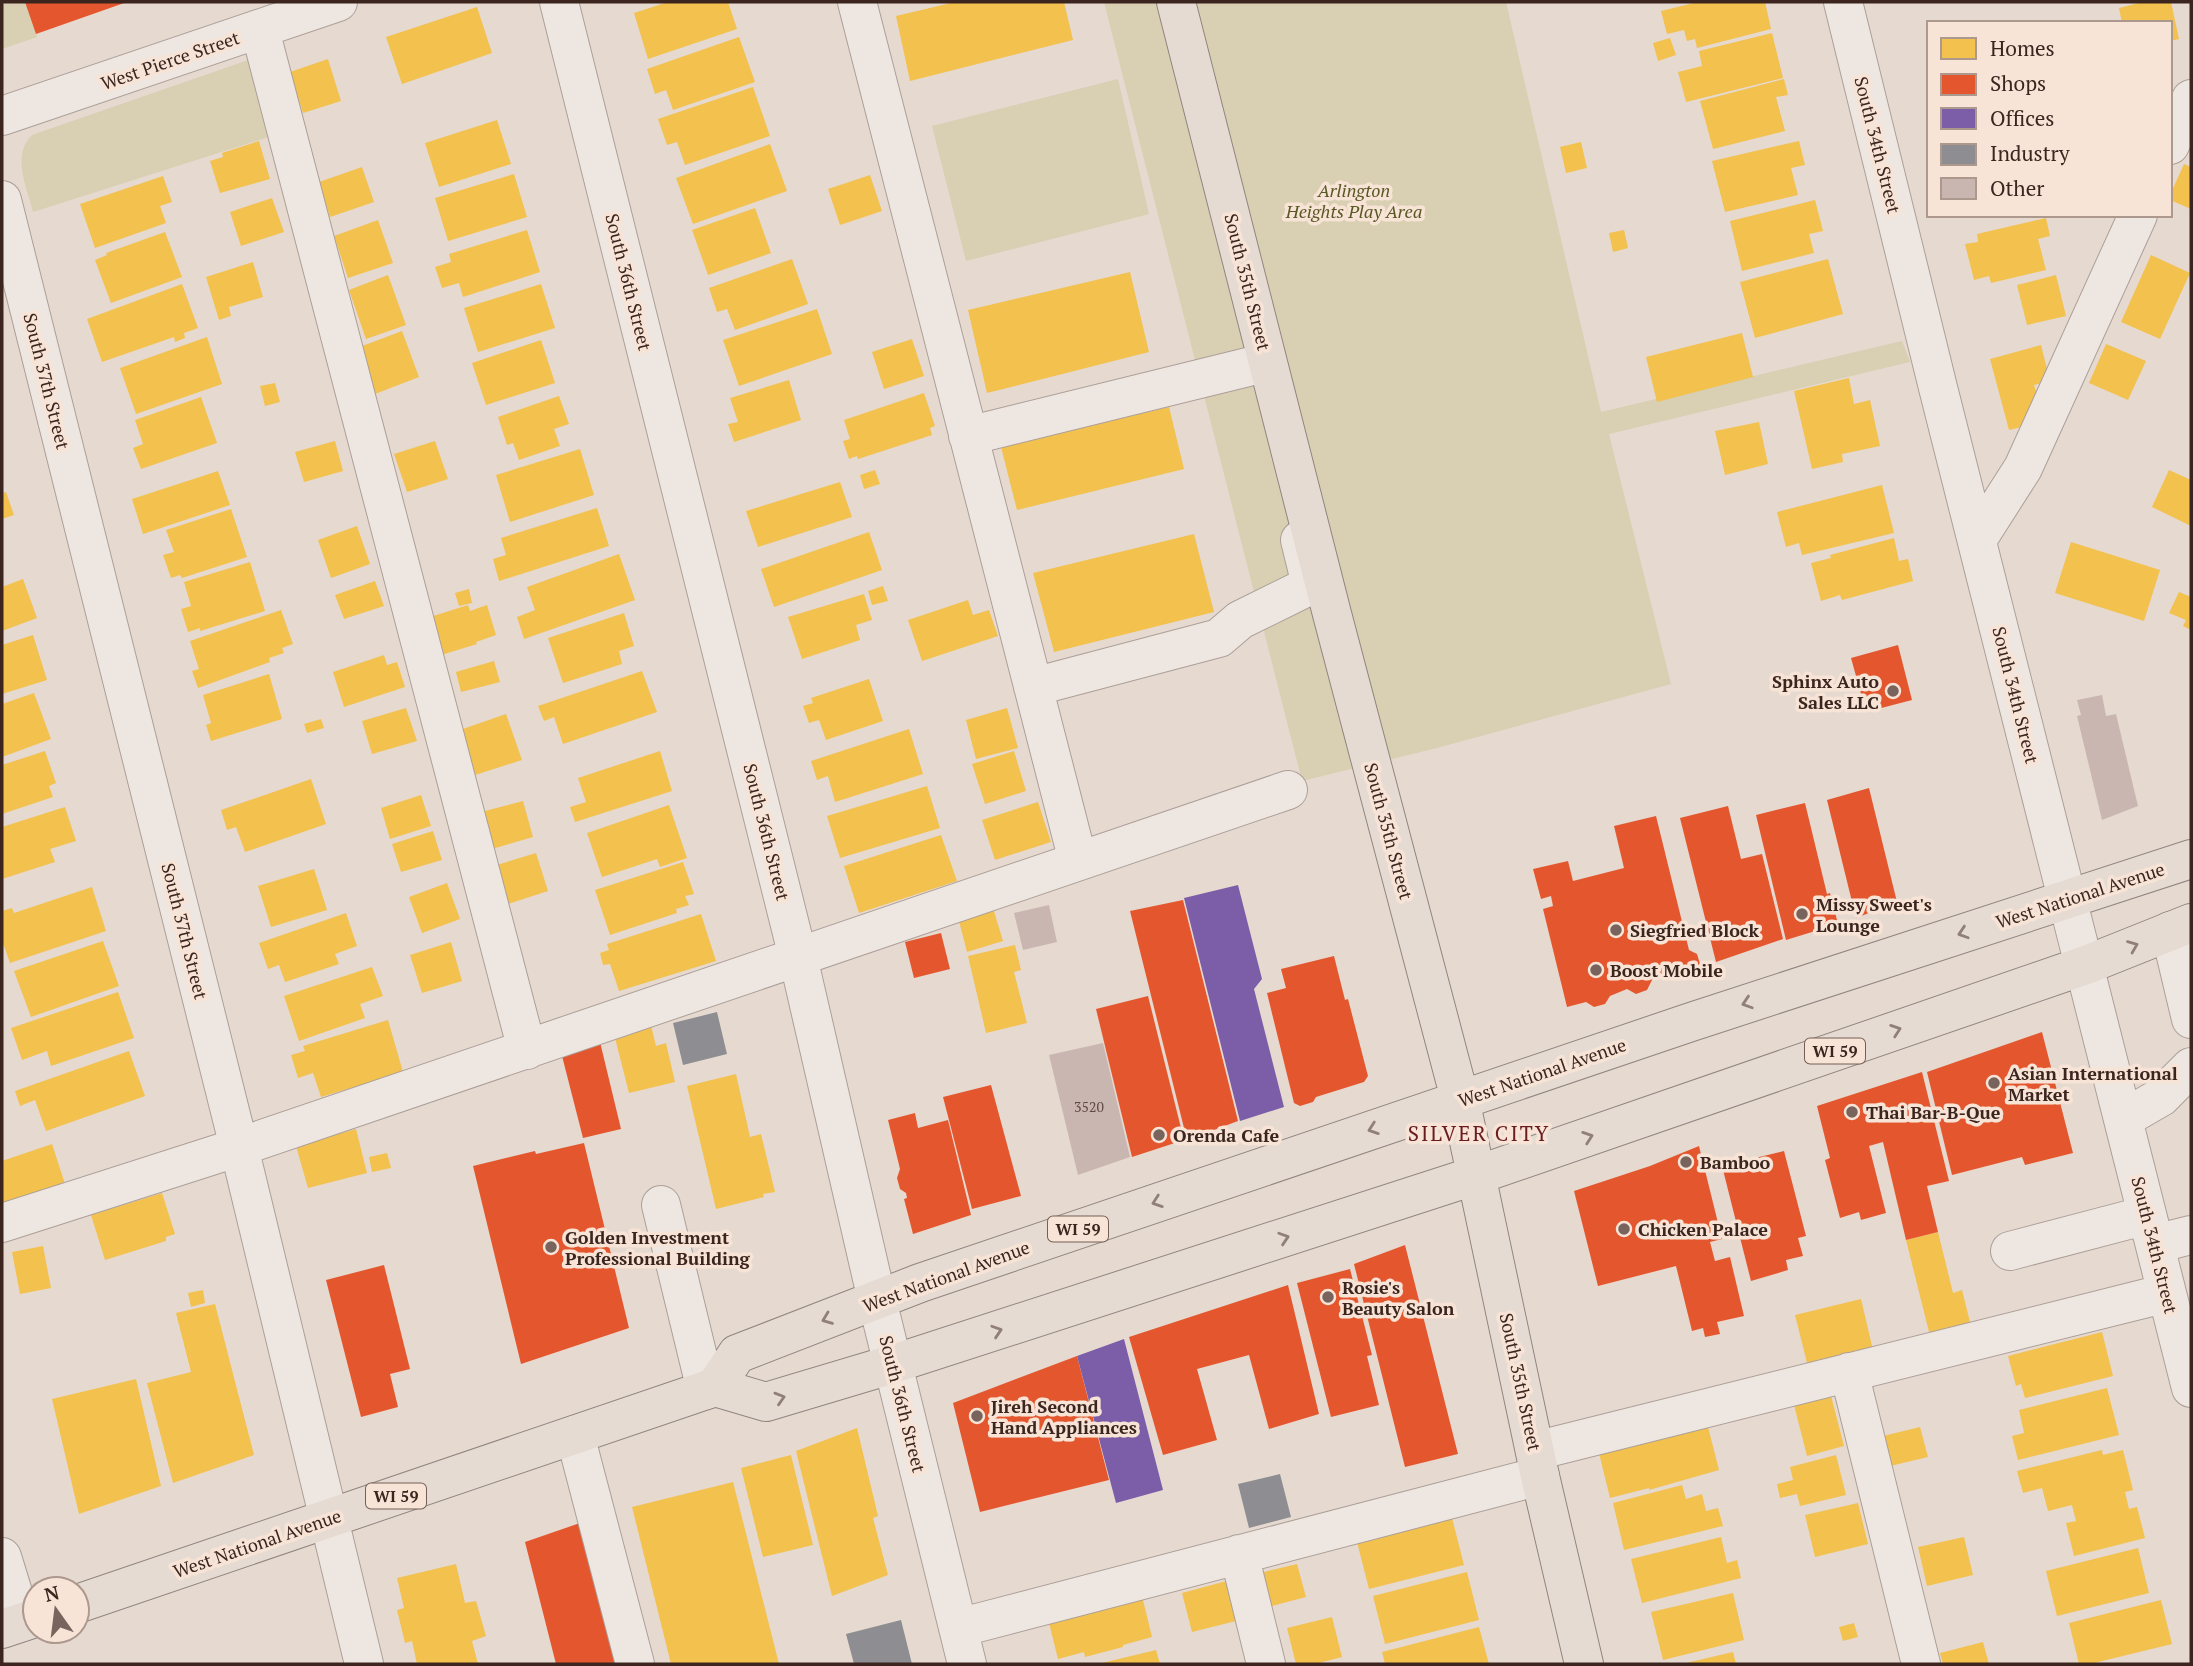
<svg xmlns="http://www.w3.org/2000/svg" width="2193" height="1666" viewBox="0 0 2193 1666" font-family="'PT Serif',serif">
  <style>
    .green { fill: #d9cfb2 }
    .homes { fill: #f2c14e }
    .shops { fill: #e4572e }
    .offices { fill: #7b5ea7 }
    .industry { fill: #8d8d92 }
    .building { fill: #cab6b0 }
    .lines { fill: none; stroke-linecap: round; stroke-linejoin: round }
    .minor-casing { stroke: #ac9f98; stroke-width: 40 }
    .major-casing { stroke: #91857f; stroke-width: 40 }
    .minor { stroke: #eee7e1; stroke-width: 38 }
    .major { stroke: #e6dbd3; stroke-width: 38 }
    .oneway { stroke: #918079 }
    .poi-dot { fill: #78645d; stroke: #f7e4d6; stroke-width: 2.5 }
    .labels { text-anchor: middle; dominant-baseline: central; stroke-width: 7; stroke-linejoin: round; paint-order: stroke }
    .number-label { font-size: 14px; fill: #604943 }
    .shield { fill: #f7e4d6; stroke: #745e56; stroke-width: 2 }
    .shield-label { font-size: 16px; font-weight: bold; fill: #3c251f }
    .street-label { font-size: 18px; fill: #3c251f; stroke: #f7e4d6 }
    .park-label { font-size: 18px; font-style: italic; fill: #595825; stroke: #f7e4d6 }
    .poi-label { font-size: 18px; font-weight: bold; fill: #3c251f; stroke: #f7e4d6; text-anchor: start }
    .quarter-label { font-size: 21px; letter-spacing: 2px; fill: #6a1d21; stroke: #f7e4d6 }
  </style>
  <rect width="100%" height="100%" fill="#e6d9d0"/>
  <path class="green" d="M2 2H26L37 37 2 49Z
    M1104 2H1506L1601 412 1902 341 1910 362 1609 434 1671 684 1437 748 1302 781Z
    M254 58 275 135 33 212C27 187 11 156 32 135Z
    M1118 79 1149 214 966 261 932 126Z"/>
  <path class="homes" d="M668 2H728L737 29 648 59 634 13Z
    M955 2H1064L1073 40 910 81 896 16Z
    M1698 2H1765L1771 29 1697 48 1695 39 1687 41 1684 30 1667 34 1661 11Z
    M2143 2H2171L2179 39 2170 41V23H2122L2119 8Z
    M477 7 492 53 402 84 386 37Z
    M1772 33 1783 78 1686 102 1678 72 1702 66 1699 51Z
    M739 37 755 82 673 110 666 90 655 94 647 69Z
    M1670 38 1676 55 1658 61 1653 43Z
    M328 59 341 101 303 113 290 72Z
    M1784 79 1788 95 1776 97 1785 131 1713 149 1700 101Z
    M753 87 770 136 685 165 677 142 667 145 658 119Z
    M497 120 511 164 439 187 425 143Z
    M259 141 270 179 220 193 210 161 223 157 222 153Z
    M1799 141 1805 165 1791 168 1798 195 1725 212 1712 161Z
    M1581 142 1587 168 1566 173 1560 147Z
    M770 144 787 191 693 224 676 178Z
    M2184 164 2191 167V209L2170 200V195Z
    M362 167 374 202 330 217 319 182Z
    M514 174 527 217 448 241 435 198Z
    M870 175 882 211 840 225 828 189Z
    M163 176 172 202 160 206 166 223 95 248 80 204Z
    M272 198 284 232 241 246 230 212Z
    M1815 200 1823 231 1809 234 1814 253 1742 271 1730 221Z
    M755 208 771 253 708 275 692 230Z
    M2046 218 2050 236 2038 239 2046 270 1991 283 1989 276 1974 280 1965 244 1978 242 1977 234Z
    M378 220 393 263 348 278 334 236Z
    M527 230 540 272 463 297 459 283 442 288 435 267 451 262 449 254Z
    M1624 230 1628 248 1613 252 1609 233Z
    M165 232 182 277 111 303 95 260 107 255 106 253Z
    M2151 255 2190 273 2160 339 2121 322Z
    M792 259 808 304 735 330 727 309 717 312 709 288Z
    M1828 259 1843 314 1755 338 1740 282Z
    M253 262 263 297 229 307 231 316 219 320 206 277Z
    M1130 272 1149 352 987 393 968 310Z
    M388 275 406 325 366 339 349 290Z
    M2056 275 2066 316 2027 325 2017 285Z
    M182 284 198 328 184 333 185 338 175 342 174 337 102 362 87 319Z
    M541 284 555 328 478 352 464 308Z
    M817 309 832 354 739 386 723 340Z
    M402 331 419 377 375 394 357 348Z
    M1742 333 1753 377 1657 402 1646 357Z
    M207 337 222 384 136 414 120 368Z
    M912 339 924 376 884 389 872 352Z
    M541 340 555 383 486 405 472 363Z
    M2106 344 2146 361 2128 400 2089 383Z
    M2041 345 2050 381 2034 385 2041 408 2034 424 2009 430 1990 359Z
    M1849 378 1854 404 1870 400 1880 446 1842 454 1843 462 1812 469 1794 391Z
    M789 380 801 420 734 442 728 424 738 422 730 398Z
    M275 383 280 402 265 406 260 386Z
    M924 393 935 426 930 428 932 435 858 459 857 456 849 459 843 441 850 439 844 420Z
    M559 396 569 424 554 429 560 446 519 460 513 443 507 445 498 417Z
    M201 397 217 443 141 469 133 448 143 444 135 420Z
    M1169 407 1184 469 1017 510 1001 447Z
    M1759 422 1768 464 1725 475 1715 431Z
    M335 441 343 471 304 482 295 452Z
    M435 441 448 479 407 492 394 454Z
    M580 449 594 495 510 522 496 475Z
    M875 470 880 484 864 489 860 475Z
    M2169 470 2191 480V526L2152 507Z
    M218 471 230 505 143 534 132 499Z
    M840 482 852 517 758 547 746 511Z
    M1882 485 1894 533 1802 555 1799 543 1786 547 1777 512Z
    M6 492 14 515 2 519V493Z
    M597 508 609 546 499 581 493 559 506 555 501 538Z
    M231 509 247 557 182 578 180 575 171 578 163 555 174 552 166 530Z
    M357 526 370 564 331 578 318 540Z
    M869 532 882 570 774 607 761 569Z
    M1194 534 1214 612 1054 652 1033 573Z
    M1894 538 1899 561 1908 559 1913 581 1842 600 1840 595 1821 601 1811 563 1831 558 1830 555Z
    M2071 542 2160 570 2144 621 2055 593Z
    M619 554 635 600 524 639 517 617 535 610 527 587Z
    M250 562 265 611 200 631V628L188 632 181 609 191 606 184 582Z
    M23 579 37 618 2 631V587Z
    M375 581 384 606 344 619 335 595Z
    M883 586 888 601 872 605 868 591Z
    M469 589 472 603 459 606 455 593Z
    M2179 592 2191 597V630L2183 626 2186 620 2169 613Z
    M864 594 872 620 856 625 860 640 802 659 788 617Z
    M968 600 973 615 989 610 998 636 922 661 908 620Z
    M468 605 470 611 487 605 496 635 476 642 477 644 438 656 427 618Z
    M281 610 293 644 282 648 284 653 269 658 270 662 198 688 192 671 199 669 190 641Z
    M624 613 634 646 619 651 622 664 563 683 548 638Z
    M33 635 47 680 2 694V645Z
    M384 655 387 665 397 662 405 687 344 707 333 672Z
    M494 661 500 682 461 692 456 672Z
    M642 671 657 712 563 744 554 717 544 721 538 706Z
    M269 674 282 719 211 741 206 725 211 723 203 695Z
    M869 679 883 721 826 740 819 720 809 723 803 706 813 703 811 698Z
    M34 693 51 739 2 757V704Z
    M406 708 417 741 372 754 362 721Z
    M1007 708 1018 748 976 759 966 720Z
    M506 714 522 760 472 776 457 731Z
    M321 719 324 728 307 733 304 724Z
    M909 729 923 774 835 802 828 776 817 780 811 761Z
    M45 751 56 783 49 786 53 797 2 814V765Z
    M660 751 672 791 575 822 570 807 586 802 578 778Z
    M1014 751 1026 791 985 804 972 764Z
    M311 779 326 824 245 852 236 827 227 830 221 810Z
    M927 786 940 828 840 858 827 816Z
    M421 795 431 826 390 839 381 808Z
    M523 801 533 837 492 849 481 812Z
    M1038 802 1051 842 995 860 982 820Z
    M669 805 687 858 660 867 657 859 602 877 587 833Z
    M65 807 76 841 50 849 55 862 2 879V827Z
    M433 831 442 860 401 872 392 844Z
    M941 835 957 881 859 913 844 866Z
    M536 853 548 891 499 907 487 868Z
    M683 862 694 894 685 896 689 905 676 909 677 913 610 935 595 890Z
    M314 869 327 910 271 927 258 886Z
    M447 883 460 919 422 933 409 897Z
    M92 887 106 931 10 963 2 940V911L12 908 14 913Z
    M993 908 1003 941 967 952 958 917Z
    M346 913 357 946 335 954 339 964 285 982 279 965 268 969 259 943Z
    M701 914 716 961 619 991 610 964 603 965 600 953 609 950 607 944Z
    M103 941 119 986 31 1017 14 971Z
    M451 942 462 981 422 993 410 955Z
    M1015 945 1021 970 1014 972 1027 1023 986 1033 968 956Z
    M372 967 383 996 360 1004 365 1018 299 1041 284 996Z
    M118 992 134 1038 51 1066 47 1051 22 1060 11 1028Z
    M388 1020 403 1072 321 1097 313 1073 298 1078 291 1055 305 1051 303 1046Z
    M650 1021 656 1046 666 1043 675 1082 629 1093 613 1030Z
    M129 1051 145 1096 46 1131 35 1100 20 1106 15 1091Z
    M736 1074 750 1137 761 1134 775 1192 763 1194 764 1197 716 1209 687 1086Z
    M356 1129 367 1173 308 1188 296 1146Z
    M52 1144 66 1187 2 1208V1161Z
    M387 1153 391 1168 372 1172 369 1157Z
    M162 1193 175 1234 166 1237V1241L105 1260 91 1215Z
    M1938 1232 1953 1293 1962 1290 1971 1326 1930 1336 1906 1240Z
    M43 1246 51 1288 20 1294 12 1252Z
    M203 1290 205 1303 191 1307 188 1293Z
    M1861 1299 1873 1350 1808 1367 1795 1315Z
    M215 1304 254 1455 173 1483 147 1383 191 1372 176 1313Z
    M2102 1332 2113 1376 2025 1398 2021 1384 2016 1386 2008 1356Z
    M136 1379 161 1486 79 1514 52 1399Z
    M2107 1388 2119 1435 2018 1460 2012 1436 2024 1433 2019 1410Z
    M1830 1392 1844 1446 1807 1456 1793 1401Z
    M1707 1423 1719 1470 1649 1490V1488L1610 1498 1598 1449Z
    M1920 1427 1928 1457 1886 1467 1879 1437Z
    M857 1428 878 1516 873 1518 888 1575 832 1596 796 1451Z
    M2102 1450 2103 1455 2123 1450 2133 1490 2125 1492 2129 1509 2137 1507 2145 1538 2074 1556 2066 1523 2076 1521 2072 1505 2048 1511 2042 1488 2023 1493 2017 1471Z
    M791 1455 813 1545 763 1557 741 1468Z
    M1836 1455 1846 1495 1800 1506 1797 1494 1780 1498 1777 1484 1793 1480 1790 1467Z
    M733 1482 779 1664H671L632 1507Z
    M1682 1485 1686 1499 1702 1494 1706 1511 1718 1508 1723 1526 1624 1550 1613 1503Z
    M1858 1503 1868 1544 1815 1557 1805 1515Z
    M1451 1514 1464 1565 1369 1589 1356 1538Z
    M1721 1537 1727 1563 1737 1560 1741 1578 1642 1603 1631 1559Z
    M1964 1537 1973 1575 1927 1586 1918 1547Z
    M2138 1548 2149 1593 2057 1616 2046 1571Z
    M456 1564 465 1603 476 1601 486 1636 472 1641 478 1664H417L412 1641 405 1643 397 1610 404 1608 397 1578Z
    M1297 1564 1306 1597 1268 1607 1260 1573Z
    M1467 1572 1479 1620 1385 1644 1373 1596Z
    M1234 1579 1244 1619 1192 1632 1182 1593Z
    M1733 1593 1744 1640 1663 1660 1651 1612Z
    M1142 1596 1152 1637 1123 1645V1647L1085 1657 1084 1652 1058 1659 1048 1619Z
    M2161 1600 2172 1644 2090 1664H2079L2069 1623Z
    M1332 1617 1342 1657 1315 1664H1296L1287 1628Z
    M1854 1623 1858 1637 1843 1641 1839 1627Z
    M1479 1627 1489 1664H1385L1382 1652Z
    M1983 1642 1989 1664H1943L1940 1653Z
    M1156 1650 1160 1664H1102V1663Z
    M1733 1652 1736 1664H1686V1663Z"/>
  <path class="shops" d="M25 2H127L36 34Z
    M1898 645 1912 700 1866 712 1851 658Z
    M1869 788 1897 902 1856 918 1827 800Z
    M1805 803 1827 894 1830 893 1838 924 1786 940 1756 815Z
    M1728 806 1741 859 1762 854 1783 939 1716 962 1680 818Z
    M1656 816 1689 950 1697 954 1700 964 1694 972 1685 974 1679 971 1652 980 1647 990 1636 994 1627 989 1610 996 1605 1004 1594 1007 1586 1002 1567 1007 1543 909 1553 906 1551 896 1541 899 1533 869 1568 861 1573 881 1624 868 1614 826Z
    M1183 900 1238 1121 1187 1140 1130 911Z
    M941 933 950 969 914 978 905 942Z
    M1334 956 1345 1000 1348 999 1368 1076 1364 1082 1316 1097 1313 1102 1300 1106 1294 1103 1267 993 1286 988 1281 969Z
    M1148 996 1184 1140 1132 1157 1096 1009Z
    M2042 1032 2073 1153 2025 1165 2022 1157 1952 1175 1927 1072Z
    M600 1042 621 1129 583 1138 561 1052Z
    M1922 1072 1949 1181 1927 1186 1938 1232 1906 1240 1883 1142 1869 1146 1886 1213 1861 1220 1859 1212 1840 1218 1825 1160 1830 1158 1817 1106Z
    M991 1085 1021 1196 972 1209 943 1097Z
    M915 1113 918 1128 948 1120 971 1215 913 1234 904 1199 907 1198 906 1193 900 1189 897 1178 900 1169 888 1120Z
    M584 1143 629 1328 521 1364 473 1166 535 1151 536 1154Z
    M1699 1146 1722 1239 1710 1242 1715 1261 1730 1257 1744 1316 1717 1322 1720 1334 1705 1337 1703 1328 1692 1331 1676 1266 1598 1286 1574 1191 1650 1166Z
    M1784 1151 1806 1236 1798 1238 1803 1256 1786 1260 1788 1270 1751 1281 1722 1166Z
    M1405 1245 1458 1454 1405 1467 1354 1264Z
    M384 1265 410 1369 390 1374 398 1407 361 1417 326 1280Z
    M1350 1269 1372 1355 1367 1356 1379 1405 1331 1417 1297 1283Z
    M1288 1285 1319 1414 1269 1429 1249 1355 1197 1369 1217 1440 1163 1455 1129 1337Z
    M1077 1356 1109 1480 980 1512 953 1403Z
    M580 1523 615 1664H556L525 1542Z"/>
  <path class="offices" d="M1238 885 1262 979 1254 989 1284 1107 1240 1121 1184 898Z
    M1124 1339 1163 1490 1116 1503 1077 1356Z"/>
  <path class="industry" d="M717 1012 727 1054 683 1065 673 1023Z
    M1280 1474 1291 1517 1249 1528 1238 1484Z
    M901 1620 912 1664H854L846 1634Z"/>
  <path class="building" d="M2102 695 2106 716 2116 714 2138 806 2102 820 2077 716 2081 715 2077 700Z
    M1049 905 1057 942 1023 950 1014 913Z
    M1103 1043 1130 1157 1078 1175 1049 1055Z"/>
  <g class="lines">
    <defs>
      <path id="minor" d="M559 2 798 957 877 1300 967 1664
        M857 2 1078 861
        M1843 2C1955 465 2075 926 2191 1388
        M260 30 527 1050
        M2 116 338 2
        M2170 145 2191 99
        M2 200 239 1147 364 1664
        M968 436 1256 365
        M1977 540 2023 468 2138 215
        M1033 687 1219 638 1240 620 1311 585 1300 540
        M2170 931 2191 1019
        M2123 1119 2161 1097 2191 1067
        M661 1205 706 1390
        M2 1223 239 1147 1288 790
        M2155 1244 2191 1235
        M2010 1251 2147 1215
        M1849 1372 1921 1664
        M575 1435 635 1664
        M1535 1451 2167 1293
        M1239 1554 1266 1664
        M2 1557 22 1622
        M958 1628 1540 1476"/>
      <path id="major" d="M1176 2 1332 614 1460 1099 1540 1476 1584 1664
        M715 1387 737 1354 920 1283 1691 1022 2191 859
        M77 1604 715 1387 766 1402 893 1364 1477 1175 2086 965 2191 923
        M2 1629 35 1618"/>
    </defs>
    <use href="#minor" class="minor-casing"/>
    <use href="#major" class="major-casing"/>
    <use href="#minor" class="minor"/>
    <use href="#major" class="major"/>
  </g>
  <defs><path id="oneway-chevron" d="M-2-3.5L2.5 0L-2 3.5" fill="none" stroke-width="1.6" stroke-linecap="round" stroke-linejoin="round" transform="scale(1.75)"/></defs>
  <g class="oneway">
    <use href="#oneway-chevron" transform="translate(1963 933) rotate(162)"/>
    <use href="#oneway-chevron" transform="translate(2133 946) rotate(-22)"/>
    <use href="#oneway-chevron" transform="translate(1747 1003) rotate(162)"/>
    <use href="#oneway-chevron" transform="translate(1896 1030) rotate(-19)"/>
    <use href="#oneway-chevron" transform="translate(1373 1129) rotate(161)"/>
    <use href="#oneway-chevron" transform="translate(1588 1137) rotate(-19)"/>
    <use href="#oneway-chevron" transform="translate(1157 1202) rotate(161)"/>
    <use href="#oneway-chevron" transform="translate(1284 1238) rotate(-18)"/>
    <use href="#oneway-chevron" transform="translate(827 1319) rotate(159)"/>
    <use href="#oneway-chevron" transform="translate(997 1331) rotate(-18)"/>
    <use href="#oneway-chevron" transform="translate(780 1398) rotate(-17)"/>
  </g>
  <g class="poi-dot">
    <circle cx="1893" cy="691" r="7"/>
    <circle cx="1802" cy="914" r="7"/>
    <circle cx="1616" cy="930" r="7"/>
    <circle cx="1596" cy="970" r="7"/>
    <circle cx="1994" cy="1083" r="7"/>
    <circle cx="1852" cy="1112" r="7"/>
    <circle cx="1159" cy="1135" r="7"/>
    <circle cx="1686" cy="1162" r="7"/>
    <circle cx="1624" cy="1229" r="7"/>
    <circle cx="551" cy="1247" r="7"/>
    <circle cx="1328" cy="1297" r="7"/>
    <circle cx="977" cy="1416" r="7"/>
  </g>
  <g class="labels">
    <g class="number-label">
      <text x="1089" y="1106">3520</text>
    </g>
    <g class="shield">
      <rect x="1805" y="1038.5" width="60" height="25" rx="5"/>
      <rect x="1048" y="1216.5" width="60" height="25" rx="5"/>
      <rect x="366" y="1483.5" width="60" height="25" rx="5"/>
    </g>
    <g class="shield-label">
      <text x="1835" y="1051">WI 59</text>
      <text x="1078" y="1229">WI 59</text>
      <text x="396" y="1496">WI 59</text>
    </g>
    <g class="street-label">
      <text transform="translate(170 60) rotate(-19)">West Pierce Street</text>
      <text transform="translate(1878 145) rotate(76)">South 34th Street</text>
      <text transform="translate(629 282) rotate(76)">South 36th Street</text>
      <text transform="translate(1248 282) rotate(76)">South 35th Street</text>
      <text transform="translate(47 381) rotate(76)">South 37th Street</text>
      <text transform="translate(2016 695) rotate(76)">South 34th Street</text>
      <text transform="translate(1389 831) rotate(75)">South 35th Street</text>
      <text transform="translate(767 832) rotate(76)">South 36th Street</text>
      <text transform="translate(2080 895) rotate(-18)">West National Avenue</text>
      <text transform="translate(185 931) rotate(76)">South 37th Street</text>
      <text transform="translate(1542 1072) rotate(-19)">West National Avenue</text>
      <text transform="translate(2155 1245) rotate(76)">South 34th Street</text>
      <text transform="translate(946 1276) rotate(-20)">West National Avenue</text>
      <text transform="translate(1521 1382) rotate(78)">South 35th Street</text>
      <text transform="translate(903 1404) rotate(76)">South 36th Street</text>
      <text transform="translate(257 1543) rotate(-19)">West National Avenue</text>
    </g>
    <g class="park-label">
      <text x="1354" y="190">Arlington<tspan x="1354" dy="21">Heights Play Area</tspan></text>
    </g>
    <g class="poi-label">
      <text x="1879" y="681" text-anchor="end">Sphinx Auto<tspan x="1879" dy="21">Sales LLC</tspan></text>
      <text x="1816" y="904">Missy Sweet's<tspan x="1816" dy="21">Lounge</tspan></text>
      <text x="1630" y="930">Siegfried Block</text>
      <text x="1610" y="970">Boost Mobile</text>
      <text x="2008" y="1073">Asian International<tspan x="2008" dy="21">Market</tspan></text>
      <text x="1866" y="1112">Thai Bar-B-Que</text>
      <text x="1173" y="1135">Orenda Cafe</text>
      <text x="1700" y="1162">Bamboo</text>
      <text x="1638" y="1229">Chicken Palace</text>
      <text x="565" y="1237">Golden Investment<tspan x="565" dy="21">Professional Building</tspan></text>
      <text x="1342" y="1287">Rosie's<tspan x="1342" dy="21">Beauty Salon</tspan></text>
      <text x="991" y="1406">Jireh Second<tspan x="991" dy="21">Hand Appliances</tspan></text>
    </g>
    <g class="quarter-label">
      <text x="1479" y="1133">SILVER CITY</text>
    </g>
  </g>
  <rect width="2193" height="1666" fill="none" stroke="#3c251f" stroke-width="7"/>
  <rect x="1927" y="21" width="245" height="196" fill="#f7e4d6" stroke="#ac988d" stroke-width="2"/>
  <rect x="1941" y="38" width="35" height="21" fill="#f2c14e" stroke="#ac988d" stroke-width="2"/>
  <text x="1990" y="56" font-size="21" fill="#3c251f">Homes</text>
  <rect x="1941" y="74" width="35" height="21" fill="#e4572e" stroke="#ac988d" stroke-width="2"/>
  <text x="1990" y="91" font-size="21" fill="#3c251f">Shops</text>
  <rect x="1941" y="108" width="35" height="21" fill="#7b5ea7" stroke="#ac988d" stroke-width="2"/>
  <text x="1990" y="126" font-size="21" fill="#3c251f">Offices</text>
  <rect x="1941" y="144" width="35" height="21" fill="#8d8d92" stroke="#ac988d" stroke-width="2"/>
  <text x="1990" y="161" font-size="21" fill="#3c251f">Industry</text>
  <rect x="1941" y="178" width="35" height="21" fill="#cab6b0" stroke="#ac988d" stroke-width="2"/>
  <text x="1990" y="196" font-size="21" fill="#3c251f">Other</text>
  <g transform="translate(56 1610) rotate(346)"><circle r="33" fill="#f7e4d6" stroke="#ac988d" stroke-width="2"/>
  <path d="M0-5L12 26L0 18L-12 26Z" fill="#78645d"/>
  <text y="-10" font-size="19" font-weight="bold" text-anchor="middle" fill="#3c251f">N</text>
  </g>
</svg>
